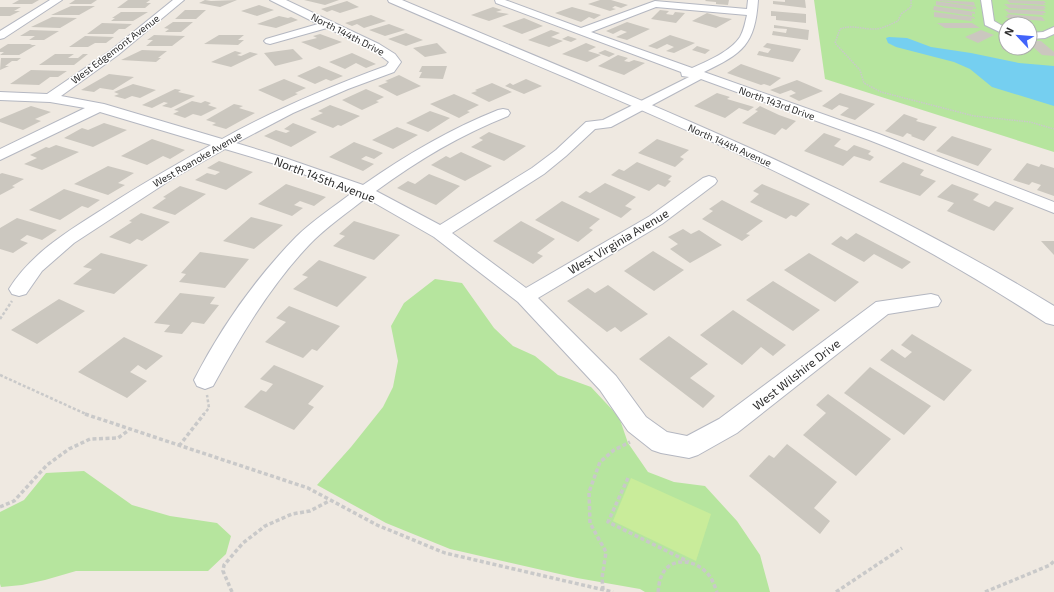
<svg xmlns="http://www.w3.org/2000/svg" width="1054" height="592" viewBox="0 0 1054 592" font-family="'Exo 2',sans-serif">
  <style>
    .green { fill: #b6e59e; fill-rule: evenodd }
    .pitch { fill: #c9ec9a }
    .water { fill: #75cff0 }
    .building { fill: #cbc7bf }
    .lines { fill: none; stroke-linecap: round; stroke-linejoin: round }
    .minor-casing { stroke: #b4b7c1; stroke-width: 2 }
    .secondary-casing { stroke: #b4b7c1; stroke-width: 2 }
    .path-far2 { stroke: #c9c9c9; stroke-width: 1.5; stroke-dasharray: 1.5 1; stroke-linecap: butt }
    .path-far1 { stroke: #c9c9c9; stroke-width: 2.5; stroke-dasharray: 3 2; stroke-linecap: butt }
    .path { stroke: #c9c9c9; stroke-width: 3.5; stroke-dasharray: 4 2.5; stroke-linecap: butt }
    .minor { fill: #fff; fill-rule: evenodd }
    .secondary { fill: #fff; fill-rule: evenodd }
    .labels { text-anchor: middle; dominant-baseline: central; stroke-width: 3; stroke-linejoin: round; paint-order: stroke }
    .far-street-label { font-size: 10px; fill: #2e2e2e; stroke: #fff }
    .street-label { font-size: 12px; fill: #2e2e2e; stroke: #fff }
  </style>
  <rect width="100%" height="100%" fill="#efe9e1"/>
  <path class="green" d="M814 0H1054V152L825 79ZM1006 24H1030V48H1006Z
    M435 279 462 283 494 328 513 346 535 356 558 375 591 387 619 417 628 443 648 472 674 482 705 486 737 521 760 555 770 592H645L640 589 577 578 450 549 386 523 317 485 351 447 383 407 393 387 398 361 391 326 404 303Z
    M84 471 132 505 170 516 217 523 231 536 226 554 208 571H76L45 580 22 585 1 587 0 584V512L24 500 46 473Z"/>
  <path class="pitch" d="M631 478 711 514 696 561 613 521Z"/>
  <path class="water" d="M889 37 907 38 931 47 971 53 1019 63 1054 66V106L992 87 970 69 954 62 896 47 888 43 886 38Z"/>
  <path class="building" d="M19 0H39L32 4H12Z
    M75 0H97L91 4H69Z
    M128 0H150L146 3H151L145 8H117Z
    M205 0 211 1 237 0 220 7 199 3Z
    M304 0H339L325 5Z
    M600 0H611L628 5 621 8 615 6 612 8 616 9 610 11 588 4Z
    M706 0H729L728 5 716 4V2L705 1Z
    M785 0H805L806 8 773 4V1L785 2Z
    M940 0 974 2 975 6 940 1Z
    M1007 0 1044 1 1046 3H1043L1046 5 1010 3Z
    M347 1 359 7 340 13 332 10 327 12 321 9Z
    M936 1 976 7V9L973 8V10L936 5Z
    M1004 4 1044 6 1046 8H1043L1046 10 1009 8Z
    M259 5 274 10 257 16 241 11Z
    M71 6H95L79 15H51Z
    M934 6 975 12V14L972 13V16L933 10Z
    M0 7H21L14 11H20L10 16H0Z
    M493 7 502 10 496 12 509 14 489 21 471 15Z
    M572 7 601 15 594 19 589 17 581 22 555 13Z
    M1004 9 1044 11 1046 13H1042L1045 15 1009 13Z
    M185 10H206L196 19H175Z
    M660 10 669 11 666 14 673 15 675 12 685 13 676 23 651 19Z
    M771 11 806 14V23L776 20V16H771Z
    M121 12H148L133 21H111L115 18H112Z
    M934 12 974 17 975 19 971 18 972 21 934 17Z
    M707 13 720 17 732 19 716 28 692 21Z
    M1007 14 1042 17 1045 21 1008 18 1005 16H1008Z
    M371 15 386 21 364 28 357 24 352 26 345 23Z
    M279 16 288 18 291 17 298 20 276 28 257 24Z
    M52 17 77 18 60 28 31 27Z
    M524 18 543 26 522 34 502 26Z
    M173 22H193L181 32H165L169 29 164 28Z
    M627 22 650 29 627 40 616 37 627 32 621 30 613 34 606 31Z
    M102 23 132 24 125 29H119L113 34H87Z
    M937 23H972L980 28H945Z
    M389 24 405 30 385 36 369 30Z
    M774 25 809 30 808 40 772 35 773 31 786 33 787 29 774 28Z
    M30 30 59 31 44 40H29L35 36H20Z
    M551 30 560 33 551 37 563 41 549 47 528 40Z
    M981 30 994 35 978 43 965 37Z
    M406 33 423 40 406 46 388 39Z
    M320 34 342 42 320 50 301 42 317 38 313 36Z
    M154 35 185 36 172 46H146L153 40H147Z
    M219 35H244L238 40H244L238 45 204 44Z
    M670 35 695 43 674 53 666 51 674 47 667 44 657 49 648 46Z
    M85 36 114 37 106 43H95L88 47H69Z
    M568 36 577 39 571 42 562 39Z
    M1003 37H1006V48H1020L1021 52 1002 49Z
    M1030 41H1041L1054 52V56L1042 55 1030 44Z
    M437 43 447 53 425 57 413 48Z
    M586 43 596 47 588 51 601 55 587 62 562 54Z
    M767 43 801 49 793 62 757 55 759 51 768 53 771 49 763 47Z
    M8 44H32L30 45H36L19 55H0L4 52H0V49Z
    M697 46 710 50 705 54 692 50Z
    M293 49 303 59 275 66 264 53Z
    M142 50 167 51 158 58H161L156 62 121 60Z
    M605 50 615 54 609 57 598 53Z
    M235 51 242 53 237 55 241 56 250 52 258 54 231 67 211 62Z
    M352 53 376 64 366 68 356 63 345 69 329 62Z
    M55 54H74L68 58H78L83 54H88L74 65H39Z
    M618 55 628 58 624 61 629 62 634 60 645 63 624 75 598 66Z
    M1 58H21L17 61H12L5 66H9L0 70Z
    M741 64 770 74 781 78 770 86 764 84 761 85 727 73Z
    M319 66 343 76 331 81 326 79 315 84 297 76Z
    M422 66H447L443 79 419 78 422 72H419Z
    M31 70 67 71 58 77H50L39 85 10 84Z
    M109 74 134 77 113 90 100 88 94 92 81 90Z
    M399 75 421 86 397 96 378 86 388 82 385 81Z
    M284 79 306 88 295 93 298 94 283 101 258 90Z
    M526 79 542 86 524 94 505 86 510 83 513 85Z
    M797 80 823 91 799 101 789 96 796 93 791 90 780 94 770 90Z
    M492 83 512 92 489 102 471 93 477 91 475 90Z
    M133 84 156 90 140 98 132 96 125 99 114 96 119 94 114 92Z
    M175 89 181 90 178 92 195 96 171 108 162 106 168 103 164 102 152 108 142 105Z
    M366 89 384 97 376 101 379 102 362 110 342 100Z
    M717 93 730 97 727 99 754 107 748 111 739 108 725 118 694 106Z
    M840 93 875 104 855 120 840 115 849 108 839 105 832 110 822 106Z
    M454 94 479 105 467 111 470 112 459 118 430 104Z
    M192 101 201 103 205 101 211 103 208 105 217 108 201 116 193 114 185 118 173 114 179 111 174 110Z
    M234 104 243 106 239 108 255 113 226 129 212 125 216 123 206 120Z
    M330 105 360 116 341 126 338 125 333 128 310 119 323 113 318 111Z
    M31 106 51 112 35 119 41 121 23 130 0 122V119Z
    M760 106 779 115 796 121 786 130 782 128 775 135 742 123 758 111 755 110Z
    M430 111 450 118 428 132 406 123Z
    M904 114 918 119 916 121 937 127 924 141 911 136 912 135 907 133 903 137 885 131Z
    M104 123 127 130 93 147 64 138 82 128 88 130Z
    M293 123 317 132 291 147 264 136 276 130 286 133 290 131 284 129Z
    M397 127 418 135 393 149 372 140Z
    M489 132 526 146 504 161 471 147 483 140 479 138Z
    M824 133 841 139 834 146 847 151 854 145 871 151 868 154 874 157 870 161 854 156 843 166 804 151Z
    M952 136 992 149 978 166 936 151Z
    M152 139 185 150 170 159 163 156 147 165 121 156Z
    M657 139 689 150 680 157 684 159 675 167 638 153Z
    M354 142 383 153 374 159 366 156 361 159 374 164 363 171 329 157Z
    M56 145 79 152 42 170 24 164 37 158 30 155 46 147 49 148Z
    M461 152 492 166 465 181 431 165 446 156 450 158Z
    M219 161 253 172 226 190 195 180 207 173 215 175 220 172 207 168Z
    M637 162 672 176 668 180 671 181 665 187 658 184 649 191 611 175 619 169 624 171Z
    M903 162 924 170 920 175 936 181 920 196 879 182Z
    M1027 163 1039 167 1041 164 1054 168V196L1037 190 1041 185 1032 182 1029 185 1013 180Z
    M108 166 134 173 118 183 125 185 108 195 74 184Z
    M2 173 24 179 12 186 15 187 0 195V174Z
    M429 174 460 186 436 205 397 188 408 181 415 184Z
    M605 183 636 197 625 206 632 209 621 218 578 197 586 191 590 193Z
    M286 184 326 197 314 206 300 201 294 205 303 208 292 216 258 204Z
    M762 184 810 204 796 217 791 215 786 219 750 202 759 194 753 191Z
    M952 184 979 194 973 200 989 207 995 201 1014 208 994 231 947 211 954 203 937 197Z
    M180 186 206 194 175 215 152 208 166 198 163 197Z
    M64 189 100 200 88 208 82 206 60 220 29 210Z
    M722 200 763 221 746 234 750 235 742 241 702 219 713 211 709 209Z
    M562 201 600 219 589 228 593 230 578 242 535 220Z
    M141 213 170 222 142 241 137 239 130 244 109 237 132 222 129 221Z
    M251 217 283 225 254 249 223 241Z
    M17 218 57 230 42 240 27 235 20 240 28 243 13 253 0 249V228Z
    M354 221 400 235 374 260 333 246 345 236 339 234Z
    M521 221 555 239 537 253 543 256 533 264 493 241Z
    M683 229 691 234 699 230 722 245 690 263 670 249 678 244 668 237Z
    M856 233 911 262 902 269 874 254 864 262 831 244 841 236 847 240Z
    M1041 241H1054V255Z
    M653 251 684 270 654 291 624 271Z
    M200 252 249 259 225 288 179 282 186 274 181 273Z
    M101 253 148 265 114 294 73 284 92 269 83 267Z
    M809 253 859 282 835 302 784 270Z
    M319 260 367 277 337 307 293 289 308 277 302 275Z
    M773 281 820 310 793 331 746 300Z
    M608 285 648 314 621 332 615 327 607 332 567 301 588 288 595 293Z
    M180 293 215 297 210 304 219 305 204 324 192 322 182 334 164 332 170 325 154 323Z
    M59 299 85 311 37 344 11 330Z
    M289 306 340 326 317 351 312 349 303 358 265 342 286 322 276 318Z
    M733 310 786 345 773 356 761 347 742 365 700 335Z
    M912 334 972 370 944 401 880 360 892 349 905 358 912 352 901 345Z
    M669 336 708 364 690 378 715 396 703 408 639 359Z
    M124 337 163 356 146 370 138 365 130 372 147 381 127 398 78 372Z
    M274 365 324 386 308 404 314 407 294 430 244 407 261 390 266 392 273 384 260 379Z
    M870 367 931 406 904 435 844 393Z
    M828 394 891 439 856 476 803 435 826 413 816 405Z
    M787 444 837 482 814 508 830 521 820 534 749 476 769 455 774 458Z"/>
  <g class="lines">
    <defs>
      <path id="minor" d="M50 0H62L4 38 0 39V31Z
        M173 0H184L118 55 61 96 104 104 222 139C274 110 329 87 386 66L389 62 371 48 327 28 270 44 266 43 264 41 266 39 318 24 270 0H286L379 44 395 54 401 62 394 72 348 89 293 113 236 143 285 158 363 185C406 155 450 129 498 110L503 109 508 110 510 113 508 116C460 135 418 160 376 191L440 225 532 168 556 150 586 122 603 120 689 77 682 76 681 72 496 3 495 0H505L581 28 655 1 747 9 748 0H758C755 45 743 53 704 72L879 134 1054 202V213L869 140 701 79 611 127 595 129 566 156 544 174 452 233 526 288 650 216 703 178 709 176 715 178 717 181 715 184 662 224 538 298 616 376 646 417 667 432 687 436 719 419 876 302 931 294 938 296 941 301 938 306 888 314 737 433 698 455 689 458 661 453 652 450 628 431 600 390 518 302 434 237 366 198C347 213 326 227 309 245 270 286 240 337 213 386L205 389 197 386 194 380C220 329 256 278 296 237 313 220 334 207 353 192L275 164 225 149 172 179 74 243 42 271 26 294 19 296 12 294 9 289C32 252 70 230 106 207 140 185 175 165 211 145L100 112 0 160V149L85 108 50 102 0 100V92L47 94 110 51ZM656 7 747 15C745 23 744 30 740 37 731 51 708 61 692 68L591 32Z
        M981 0H991L994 21 1006 28V35L985 25Z
        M1054 27V34L1045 38 1030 39V33L1043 32Z"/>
      <path id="secondary" d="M388 0H402C624 94 848 180 1054 306V325L1046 323C965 270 880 223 793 180 661 115 524 61 389 2Z"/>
    </defs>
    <use href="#minor" class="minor-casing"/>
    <use href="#secondary" class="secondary-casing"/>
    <path class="path-far2" d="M911 0V7L901 14 898 21C891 24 884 28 876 29 864 30 852 24 840 29L835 43 860 70 864 83 881 92 974 116 1030 122 1054 129"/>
    <path class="path-far1" d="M0 319 12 301
      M0 375 88 415
      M203 415 209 408 207 395"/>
    <path class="path" d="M85 414 308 488 377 525 445 553 613 592
      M179 446 204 414
      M628 478 608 522 689 562
      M0 507 14 501 47 465 69 449 90 439 118 438 129 430
      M603 590 602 578 606 552 590 523 589 492 600 462 614 450 630 442
      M232 592 223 571 224 565 243 543 265 526 292 514 310 511 329 501
      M658 592C659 587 659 581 661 577 668 558 691 558 705 571 711 576 714 584 717 592
      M836 592 902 548
      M985 592 1050 565 1054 561"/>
    <use href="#minor" class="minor"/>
    <use href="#secondary" class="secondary"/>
  </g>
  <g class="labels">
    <g class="far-street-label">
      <text transform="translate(348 34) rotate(27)">North 144th Drive</text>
      <text transform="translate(115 49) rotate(-37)">West Edgemont Avenue</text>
      <text transform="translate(777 103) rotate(20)">North 143rd Drive</text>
      <text transform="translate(730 145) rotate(24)">North 144th Avenue</text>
      <text transform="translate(197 159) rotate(-30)">West Roanoke Avenue</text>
    </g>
    <g class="street-label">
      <text transform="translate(325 179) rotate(21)">North 145th Avenue</text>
      <text transform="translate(618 241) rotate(-31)">West Virginia Avenue</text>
      <text transform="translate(796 374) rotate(-38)">West Wilshire Drive</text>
    </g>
  </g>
  <g transform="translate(1018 36) rotate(296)"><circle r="19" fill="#ffffff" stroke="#ababab"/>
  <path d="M0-3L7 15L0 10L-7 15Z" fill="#4264fb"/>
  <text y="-6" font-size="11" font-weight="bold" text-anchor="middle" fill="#2e2e2e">N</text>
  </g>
</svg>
